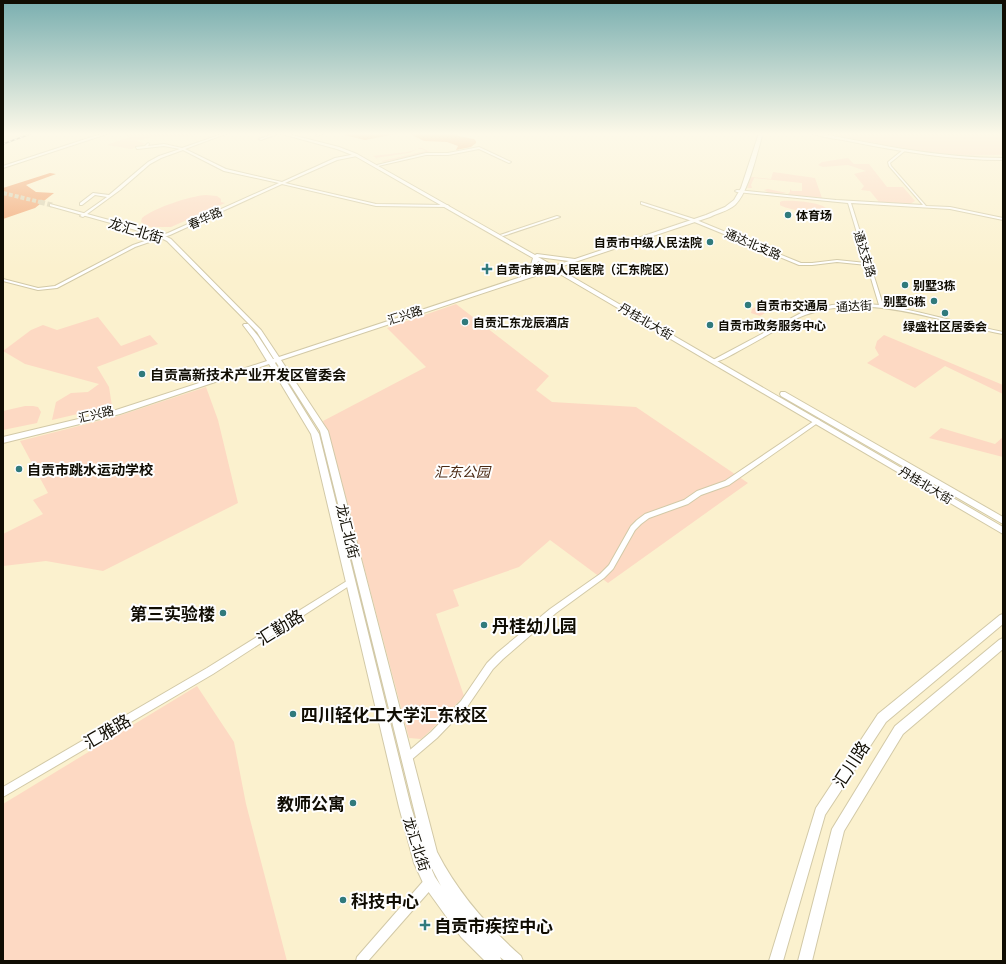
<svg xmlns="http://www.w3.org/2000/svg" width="1006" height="964" viewBox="0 0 1006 964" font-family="'Noto Serif','Noto Sans SC',serif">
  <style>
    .green { fill: #fdd9c3; fill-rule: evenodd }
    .forest { fill: #f1a06c }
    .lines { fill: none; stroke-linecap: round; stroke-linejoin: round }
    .major-tunnel-far1 { stroke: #d8cfb0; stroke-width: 4; stroke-dasharray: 4 2; stroke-linecap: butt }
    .major-tunnel { stroke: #d8cfb0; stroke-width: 5; stroke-dasharray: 5 2.5; stroke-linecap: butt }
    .minor-casing { stroke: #d2c9a7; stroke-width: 2 }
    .major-casing { stroke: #d2c9a7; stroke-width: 2 }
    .minor { fill: #fff; fill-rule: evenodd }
    .major { fill: #fff; fill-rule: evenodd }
    .rail-casing { stroke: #3a3527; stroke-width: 1.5 }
    .rail { stroke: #fefefe; stroke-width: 1; stroke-dasharray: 3; stroke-linecap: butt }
    .poi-dot { fill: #307a7c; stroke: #fefefe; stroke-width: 1.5 }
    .labels { text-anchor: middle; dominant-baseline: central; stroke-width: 4; stroke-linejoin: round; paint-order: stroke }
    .far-poi-label { font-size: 12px; font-weight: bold; fill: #100d03; stroke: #fefefe; text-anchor: start }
    .far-street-label { font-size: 12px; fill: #100d03; stroke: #fefefe }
    .street-label { font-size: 14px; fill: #100d03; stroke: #fefefe }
    .poi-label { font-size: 14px; font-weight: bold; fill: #100d03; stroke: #fefefe; text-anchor: start }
    .park-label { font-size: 14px; font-style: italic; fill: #4b2a14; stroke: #fefefe }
    .near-poi-label { font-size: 17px; font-weight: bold; fill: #100d03; stroke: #fefefe; text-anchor: start }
    .near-street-label { font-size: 17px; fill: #100d03; stroke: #fefefe }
  </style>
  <rect width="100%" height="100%" fill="#fbf1ce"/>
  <path class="green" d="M131 133H200L188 137H152L137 141 145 144 131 149 107 145 130 137 125 135Z
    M826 133H1003V155C989 155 974 156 960 155 915 153 870 142 826 133Z
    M422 148 430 152 383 162 373 156 407 152ZM420 148 426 151 382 161 375 158 409 153Z
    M848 158 854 164H869L887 187H903L915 201 910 204 879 202 870 191 861 190 864 186 854 174 866 171 848 165 823 167 818 165 822 162Z
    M773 172 815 178 822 198 756 192 769 193 764 190 768 189 787 193H775L788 194 790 192V189L792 191H802V183L754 178 751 185 752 188H747L751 177 771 179Z
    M206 195 217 196 221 199V202L225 203 171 227H150L141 222 142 218C154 208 190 196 206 195Z
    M782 201C791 200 822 202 827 209 821 215 787 210 780 205V202Z
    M763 303 774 308 760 316 751 313 752 309Z
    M456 304 549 376 536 390 552 402 636 407 748 483 608 583 550 540 519 567 453 590 459 606 436 614 464 696 430 731 421 739 409 738 332 445 323 421 426 367 387 328Z
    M98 317 121 346 150 335 158 344 97 367 109 387 112 406 52 420 56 402 71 393 88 392 99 384 25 364 3 351 31 330 43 325 57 330Z
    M884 335 1003 385V394L945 366 915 388 867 363 879 355 875 348 877 341Z
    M206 387 218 420 238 503 103 571 46 561 3 566V534L43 514 33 500 48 493 20 441 118 416Z
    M25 406H33L38 407 41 412 37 423 3 430V411Z
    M941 428 995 444 1003 437V457L929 438Z
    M197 686 234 742 246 804 287 961H3V804Z"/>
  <path class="forest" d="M350 133H401L365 140 344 135Z
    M430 133H455L458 136 474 139 476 141V143L471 147 456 150 458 146 447 142 424 141 410 134Z
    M50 173 56 174 26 185 36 192 54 193 35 208 3 219V188Z"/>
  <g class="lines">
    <path class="major-tunnel-far1" d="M3 193 44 203"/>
    <path class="major-tunnel" d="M40 202 52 205"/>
    <defs>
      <path id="minor" d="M225 133H228L185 149 226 169 282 182 335 158 356 154 357 156 337 160 285 183 376 204 447 205 449 206 447 207 376 206 282 184 170 235 135 247 57 288 38 290 3 281V279L38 288 55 286 133 245 168 233 279 183 224 171 183 150 161 158 150 164 120 190 83 217 80 216 107 197 95 195 82 205H80V203L93 193 109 195 148 162 159 156 180 149 164 146 137 149 136 147 145 146 148 143 149 144 148 146 164 144 182 148Z
        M276 133H280L261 140 259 139Z
        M321 133H325L317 136 316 135Z
        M479 147 511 162 509 163 479 149 448 155H426L378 166 377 165 426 153H448Z
        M904 149 906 150 890 163 891 166 926 206 950 207 1003 218V220L950 209 851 203 883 305C923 312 963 324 1003 332V334C938 322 871 292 805 315 796 318 787 324 778 329 764 337 750 345 735 353 729 356 720 362 713 362V360L801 313 832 305 857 303 879 305 867 265 837 262 812 265H799L692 221 641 204V202L694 219 801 263H812L837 260 866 263 848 203 737 192 735 191 737 190 836 200 923 205 889 166 888 162Z
        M557 216 560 217 503 236 500 235Z
        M817 419 819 420 820 421 819 422 729 485 701 495 688 504 649 518 641 524 635 530 613 569 604 578 556 613 503 659 493 669 467 707 437 738 410 761 407 762 404 761 403 758 404 755 431 732 461 701 487 663 497 653 550 609 600 574 609 565 631 526 637 520 645 514 684 500 697 491 725 481Z
        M350 579 352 580 353 582 352 584 213 674 3 797V787L207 668Z
        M430 877 434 878 435 882 434 886 368 961H356L357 957 426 878Z"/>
      <path id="major" d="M104 133H110L3 168V166Z
        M278 133H284L339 147 357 154 535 255 537 254 575 259 706 215 725 207 734 200 741 188 759 133H763C757 152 749 192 735 205 728 211 718 213 710 217L557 268 1003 527V534L553 270 281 360 328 431 437 852C458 893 487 926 521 956L523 961H505L500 957 502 961H485L461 937 425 887 414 863 399 807 311 434 269 364 120 414 3 443V437L116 410 267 361 253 338 243 325 244 324H248L258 336 273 359H274L257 332 167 241 157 236 50 206V204L161 234 171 239 261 330 279 357 521 277V275L530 268 533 258 355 156 337 149ZM538 257 569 261 554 266ZM538 261 549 267 531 273 536 266ZM276 362 320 431 423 846 411 807 319 434 275 363ZM426 857 441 886 435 877Z
        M811 133H818C880 145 940 158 1003 158V160C952 160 903 152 853 142 840 139 823 138 811 133Z
        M781 392H785L1003 517V524L781 396 780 394Z
        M1003 614V624L886 722 825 815 783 961H769L816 808 878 714 1000 615Z
        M1003 638V649L903 734 844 831 812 961H798L832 829 895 726 999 640Z"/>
    </defs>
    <use href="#minor" class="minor-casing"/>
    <use href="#major" class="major-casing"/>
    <use href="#minor" class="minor"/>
    <use href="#major" class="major"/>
    <defs>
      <path id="rail" d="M3 144 33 133"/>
    </defs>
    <use href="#rail" class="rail-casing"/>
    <use href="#rail" class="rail"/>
  </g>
  <linearGradient id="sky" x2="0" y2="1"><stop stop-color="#7aafb0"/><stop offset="0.5" stop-color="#fdf9e9"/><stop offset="1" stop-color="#fdf9e9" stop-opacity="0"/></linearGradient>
  <rect width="1006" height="268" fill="url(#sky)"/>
  <g class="poi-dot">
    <circle cx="788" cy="215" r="4"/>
    <circle cx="710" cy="242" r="4"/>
    <path d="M485 263h4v4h4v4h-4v4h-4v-4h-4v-4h4z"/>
    <circle cx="905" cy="285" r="4"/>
    <circle cx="934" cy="301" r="4"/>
    <circle cx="748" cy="305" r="4"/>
    <circle cx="945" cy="313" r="4"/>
    <circle cx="465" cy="322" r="4"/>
    <circle cx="710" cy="325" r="4"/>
    <circle cx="142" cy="374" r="4"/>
    <circle cx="19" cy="469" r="4"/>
    <circle cx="223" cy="613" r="4"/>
    <circle cx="484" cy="625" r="4"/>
    <circle cx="293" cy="714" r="4"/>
    <circle cx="353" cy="803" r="4"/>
    <circle cx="343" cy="900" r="4"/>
    <path d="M423 919h4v4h4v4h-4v4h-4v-4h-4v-4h4z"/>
  </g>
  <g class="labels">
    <g class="far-poi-label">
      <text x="796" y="215">体育场</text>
      <text x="702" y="242" text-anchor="end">自贡市中级人民法院</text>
      <text x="496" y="269">自贡市第四人民医院（汇东院区）</text>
      <text x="913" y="285">别墅3栋</text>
      <text x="926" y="301" text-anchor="end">别墅6栋</text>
      <text x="756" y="305">自贡市交通局</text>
      <text x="473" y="322">自贡汇东龙辰酒店</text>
      <text x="718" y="325">自贡市政务服务中心</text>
      <text x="945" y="326" text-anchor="middle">绿盛社区居委会</text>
    </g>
    <g class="far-street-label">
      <text transform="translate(205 218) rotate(-24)">春华路</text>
      <text transform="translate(753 244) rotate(23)">通达北支路</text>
      <text transform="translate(865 254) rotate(73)">通达支路</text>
      <text transform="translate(854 306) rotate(-3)">通达街</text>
      <text transform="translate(405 315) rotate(-18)">汇兴路</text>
      <text transform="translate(646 321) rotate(30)">丹桂北大街</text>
      <text transform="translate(96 414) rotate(-13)">汇兴路</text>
      <text transform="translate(926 485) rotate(31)">丹桂北大街</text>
    </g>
    <g class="street-label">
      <text transform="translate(136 230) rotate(17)">龙汇北街</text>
      <text transform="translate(348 531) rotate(76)">龙汇北街</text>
      <text transform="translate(417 844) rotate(72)">龙汇北街</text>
    </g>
    <g class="poi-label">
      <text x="150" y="374">自贡高新技术产业开发区管委会</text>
      <text x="27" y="469">自贡市跳水运动学校</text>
    </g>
    <g class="park-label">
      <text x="462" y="471">汇东公园</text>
    </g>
    <g class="near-poi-label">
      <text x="215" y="613" text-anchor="end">第三实验楼</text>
      <text x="492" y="625">丹桂幼儿园</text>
      <text x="301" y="714">四川轻化工大学汇东校区</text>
      <text x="345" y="803" text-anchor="end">教师公寓</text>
      <text x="351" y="900">科技中心</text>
      <text x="434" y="925">自贡市疾控中心</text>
    </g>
    <g class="near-street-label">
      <text transform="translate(280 627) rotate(-32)">汇勤路</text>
      <text transform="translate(107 731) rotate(-30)">汇雅路</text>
      <text transform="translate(851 764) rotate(-57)">汇川路</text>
    </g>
  </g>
  <rect width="1006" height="964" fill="none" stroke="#100d03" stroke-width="8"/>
</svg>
